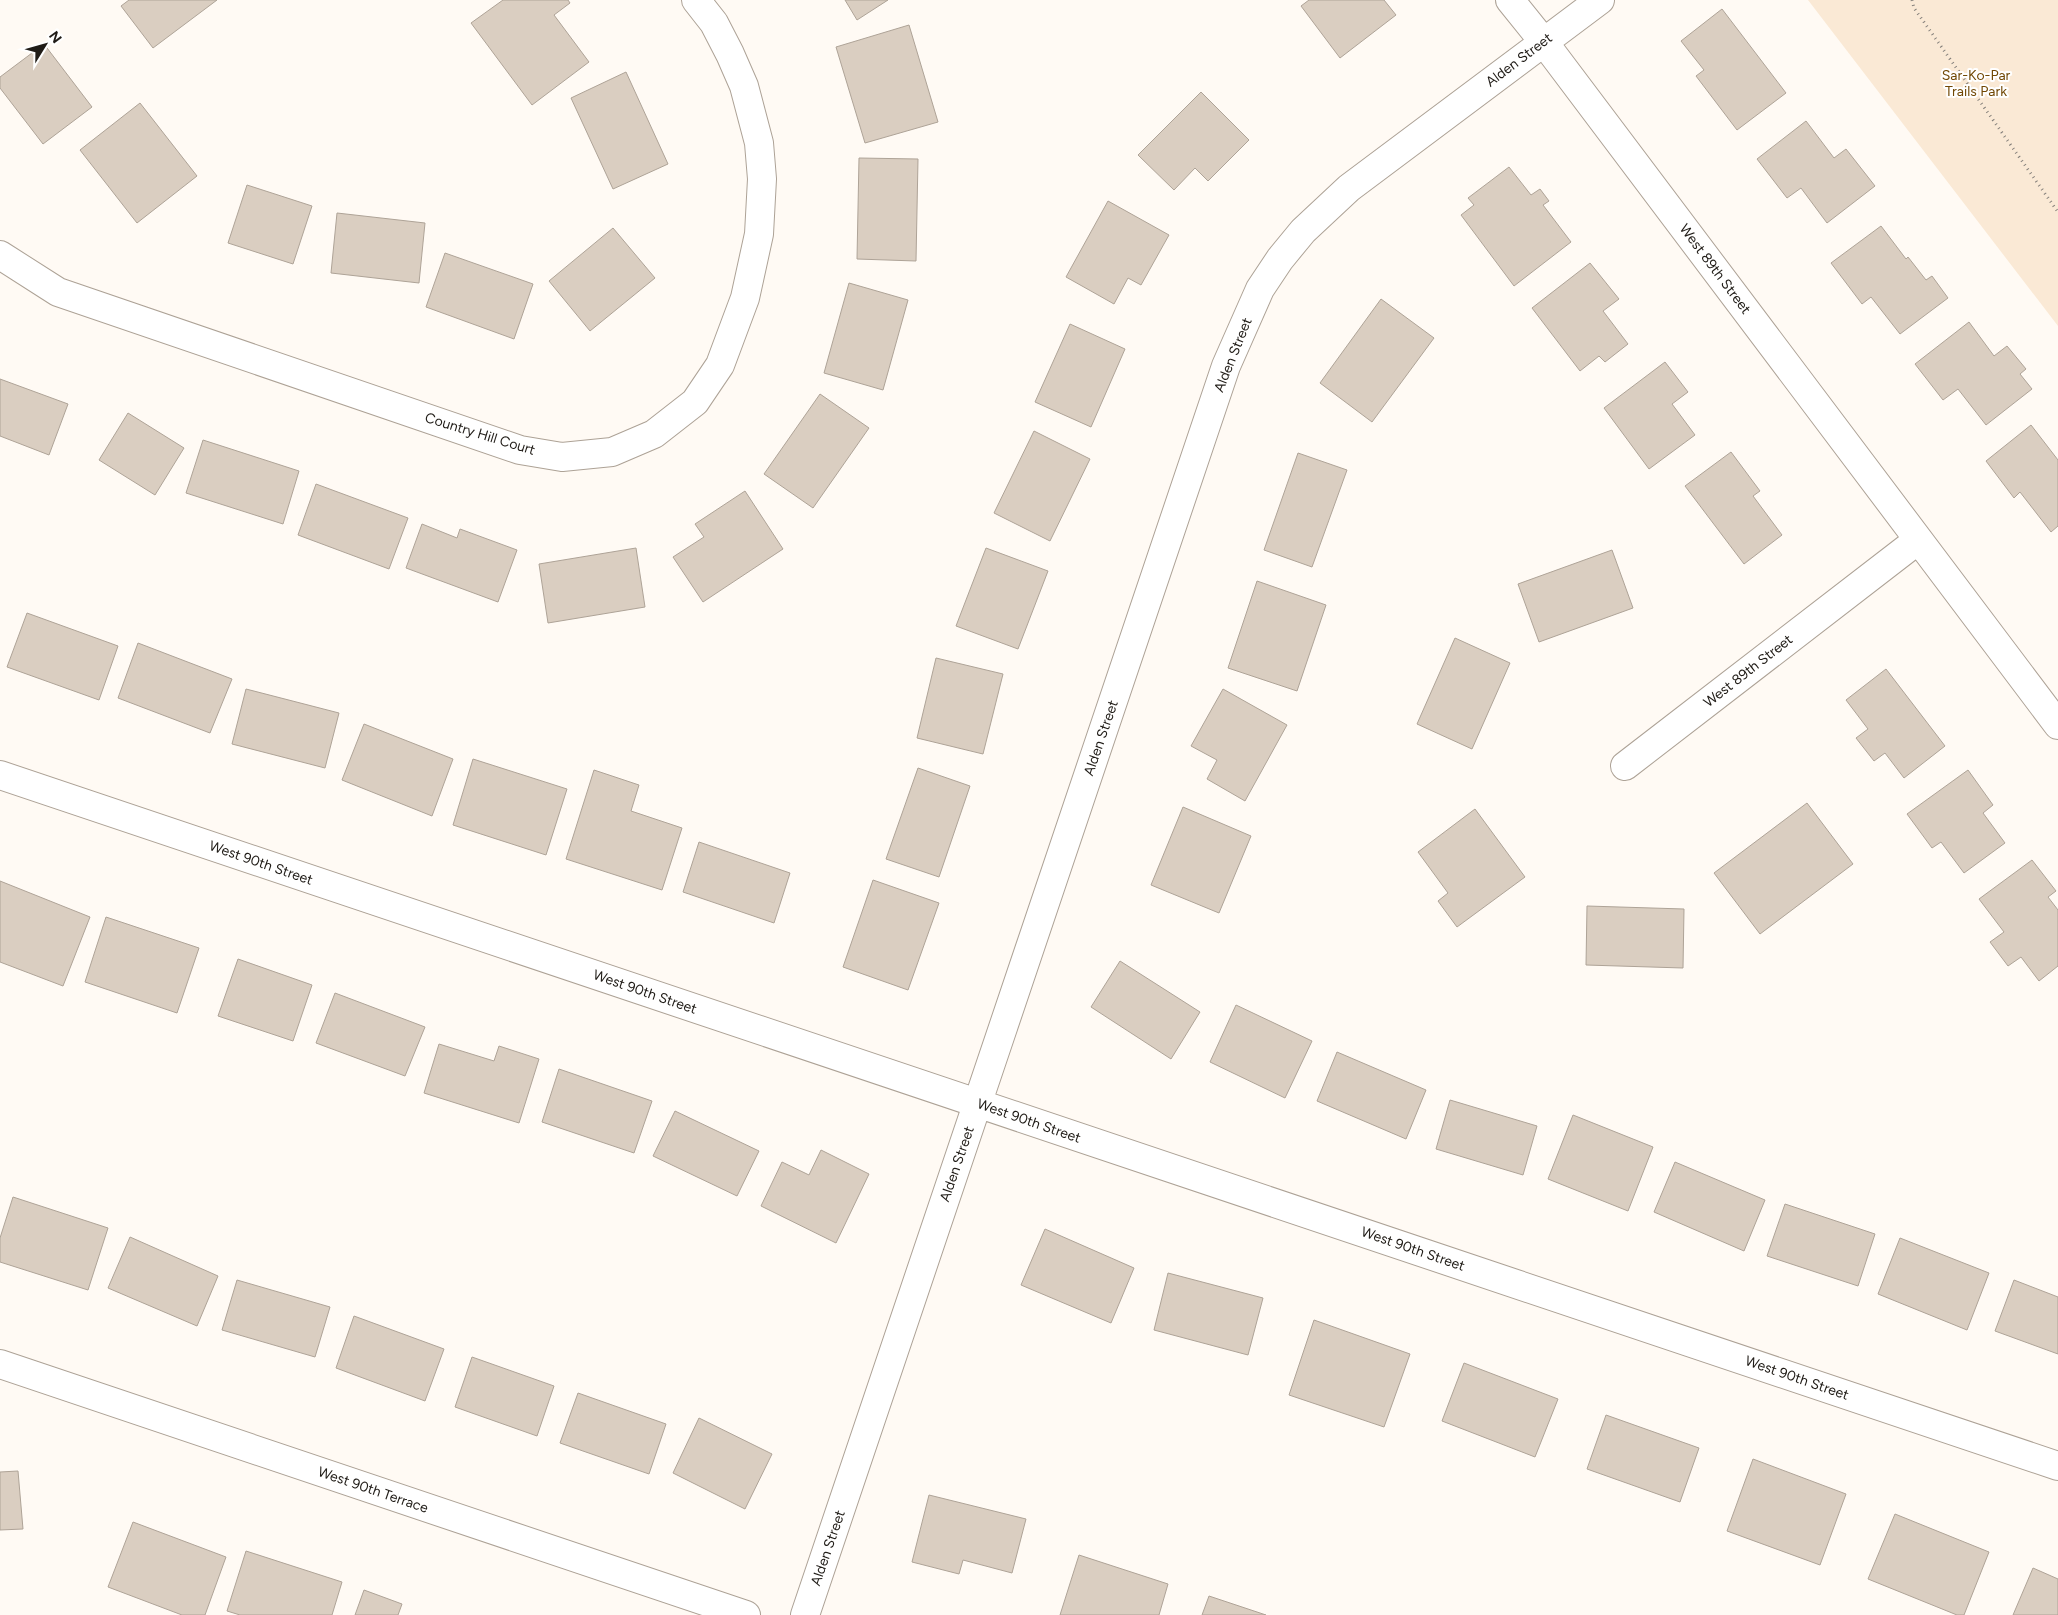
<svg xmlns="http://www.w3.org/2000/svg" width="2058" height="1615" viewBox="0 0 2058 1615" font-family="Figtree,sans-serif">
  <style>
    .green { fill: #fae9d5 }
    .building { fill: #dacec1; stroke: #aea397 }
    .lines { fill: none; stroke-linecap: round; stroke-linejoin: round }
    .minor-casing { stroke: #ada296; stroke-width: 30 }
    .path { stroke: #85807b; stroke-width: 3; stroke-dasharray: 1 4; stroke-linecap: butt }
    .minor { stroke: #fff; stroke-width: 28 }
    .labels { text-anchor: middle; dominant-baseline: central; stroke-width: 4; stroke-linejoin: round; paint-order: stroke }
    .street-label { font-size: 14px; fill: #201c17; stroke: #fff }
    .park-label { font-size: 14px; fill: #714805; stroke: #fff }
  </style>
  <rect width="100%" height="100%" fill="#fffaf4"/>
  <path class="green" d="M1808 0H2058V326Z"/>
  <path class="building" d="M129 0H217L153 48 121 6Z
    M503 0H568L570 3 554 15 589 62 532 105 471 23Z
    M845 0H888L857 20Z
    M1309 0H1384L1396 15 1340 58 1301 6Z
    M1722 9 1786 93 1737 130 1696 76 1704 70 1681 41Z
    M909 25 938 122 865 143 836 47Z
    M44 44 92 107 43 144 0 88V77Z
    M626 72 668 164 613 189 571 98Z
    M1201 92 1249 140 1208 181 1195 168 1174 190 1138 155Z
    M140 103 197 176 137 223 80 150Z
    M1806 121 1834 158 1846 149 1875 186 1827 223 1801 188 1787 198 1757 159Z
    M859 158 918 159 916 261 857 259Z
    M1509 167 1531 195 1540 189 1549 201 1543 205 1571 242 1514 286 1461 215 1474 205 1468 198Z
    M247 185 312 206 293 264 228 243Z
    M1108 201 1169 235 1141 285 1128 278 1114 304 1066 277Z
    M337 213 425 223 419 283 331 273Z
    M1881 226 1906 259 1908 257 1926 280 1932 276 1948 298 1900 334 1871 297 1862 304 1831 263Z
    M613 228 655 278 590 331 549 281Z
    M445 253 533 284 514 339 426 307Z
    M1590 263 1619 299 1603 311 1628 344 1605 362 1599 356 1580 371 1532 308Z
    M849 283 908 300 883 390 824 373Z
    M1381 299 1434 338 1372 422 1320 383Z
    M1969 322 1994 356 2007 346 2026 369 2020 374 2032 389 1986 425 1958 389 1943 400 1915 364Z
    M1070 324 1125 349 1091 427 1035 402Z
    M1665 362 1688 392 1672 404 1695 435 1649 469 1604 408Z
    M0 379 68 404 49 455 0 436Z
    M820 394 869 428 813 508 764 474Z
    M128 413 184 448 155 495 99 460Z
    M2031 425 2058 460V526L2051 532 2020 492 2014 498 1986 461Z
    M1034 431 1090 459 1050 541 994 513Z
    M203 440 299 471 283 524 186 493Z
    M1731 452 1760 491 1753 496 1782 535 1744 564 1685 486Z
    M1298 453 1347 470 1312 567 1264 550Z
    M316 484 408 518 389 569 298 535Z
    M745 491 783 549 703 602 673 557 704 537 695 524Z
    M422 524 457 538 460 529 517 550 498 602 406 568Z
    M636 548 645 607 548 623 539 564Z
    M986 548 1048 571 1018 649 956 626Z
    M1612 550 1633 608 1539 642 1518 584Z
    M1257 581 1326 605 1297 691 1228 668Z
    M27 613 118 646 99 700 7 667Z
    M1455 638 1510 663 1472 749 1417 724Z
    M138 643 232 679 210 733 118 698Z
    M936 658 1003 674 983 754 917 738Z
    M1886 669 1945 746 1904 778 1885 753 1874 761 1856 738 1868 729 1846 700Z
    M246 689 339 713 325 768 232 744Z
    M1223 689 1287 725 1245 801 1207 779 1217 760 1191 746Z
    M364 724 453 759 432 816 342 780Z
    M473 759 567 789 546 855 453 825Z
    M918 768 970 786 939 877 886 859Z
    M594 770 639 785 631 811 682 828 662 890 566 859Z
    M1968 770 1993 805 1983 813 2005 843 1964 873 1941 842 1932 848 1907 814Z
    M1807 803 1853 864 1760 934 1714 873Z
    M1183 807 1251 836 1219 913 1151 885Z
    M1475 809 1525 877 1457 927 1438 901 1448 893 1418 852Z
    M699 842 790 873 774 923 683 892Z
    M2032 860 2056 891 2048 897 2058 910V966L2039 981 2021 957 2008 966 1990 942 2004 932 1979 899Z
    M873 880 939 903 908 990 843 967Z
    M0 881 90 917 63 986 0 962Z
    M1587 906 1684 909 1683 968 1586 965Z
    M106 917 199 948 177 1013 85 982Z
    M238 959 312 985 293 1041 218 1016Z
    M1120 961 1200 1012 1171 1059 1091 1007Z
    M335 993 425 1027 405 1076 316 1043Z
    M1236 1005 1312 1041 1285 1098 1210 1062Z
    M439 1044 494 1061 499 1046 539 1059 519 1123 424 1093Z
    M1337 1052 1426 1090 1406 1139 1317 1101Z
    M559 1069 652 1101 634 1153 542 1122Z
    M1450 1100 1537 1126 1523 1175 1436 1149Z
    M675 1111 759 1151 737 1196 653 1156Z
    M1573 1115 1653 1147 1628 1211 1548 1179Z
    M821 1150 869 1174 836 1243 761 1206 782 1162 809 1175Z
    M1675 1162 1765 1200 1744 1251 1654 1212Z
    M13 1197 108 1228 88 1290 0 1262V1238Z
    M1785 1204 1875 1234 1858 1286 1767 1256Z
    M1045 1229 1134 1268 1111 1323 1021 1285Z
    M130 1237 218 1276 197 1326 108 1288Z
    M1900 1238 1989 1273 1967 1330 1878 1294Z
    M1168 1273 1263 1298 1248 1355 1154 1330Z
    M237 1280 330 1307 315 1357 222 1330Z
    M2014 1280 2058 1297V1354L1995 1331Z
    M354 1316 444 1349 425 1401 336 1368Z
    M1314 1320 1410 1354 1384 1427 1289 1395Z
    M472 1357 554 1386 537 1436 455 1407Z
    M1464 1363 1558 1399 1535 1457 1442 1421Z
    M578 1393 666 1424 649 1474 560 1443Z
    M1606 1415 1699 1448 1680 1502 1587 1469Z
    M699 1418 772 1454 745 1509 673 1473Z
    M1753 1459 1846 1494 1820 1565 1727 1531Z
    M18 1471 23 1529 0 1530V1472Z
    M929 1495 1026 1519 1012 1573 963 1560 959 1574 912 1562Z
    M1895 1514 1989 1552 1964 1615H1957L1868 1579Z
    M133 1522 226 1557 205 1615H182L108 1587Z
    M246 1551 342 1582 332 1615H240L227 1611Z
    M1079 1555 1168 1584 1159 1615H1060Z
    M2033 1568 2058 1579V1615H2013Z
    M364 1590 402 1604 398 1615H355Z
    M1209 1596 1266 1615H1202Z"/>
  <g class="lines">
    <defs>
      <path id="minor" d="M1510 0 1543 41 2058 725
        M0 255 58 292 520 450 562 457 612 452 654 434 695 402 720 365 745 298 759 234 762 179 759 143 744 86 730 54 714 23 696 0
        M1625 766 1918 540
        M0 775 2058 1466
        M0 1364 746 1615
        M805 1615 1226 366 1260 289 1280 259 1303 231 1349 188 1600 0"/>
    </defs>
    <use href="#minor" class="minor-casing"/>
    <path class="path" d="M1912 0 1914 8 2058 212"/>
    <use href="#minor" class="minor"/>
  </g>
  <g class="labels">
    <g class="street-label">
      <text transform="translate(1519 60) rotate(-37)">Alden Street</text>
      <text transform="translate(1715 269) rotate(53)">West 89th Street</text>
      <text transform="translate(1233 355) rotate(-68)">Alden Street</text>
      <text transform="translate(480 434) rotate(17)">Country Hill Court</text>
      <text transform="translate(1748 671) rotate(-38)">West 89th Street</text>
      <text transform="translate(1101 738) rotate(-71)">Alden Street</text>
      <text transform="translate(261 863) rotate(19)">West 90th Street</text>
      <text transform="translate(645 992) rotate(19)">West 90th Street</text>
      <text transform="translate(1029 1121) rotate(19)">West 90th Street</text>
      <text transform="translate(957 1164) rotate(-71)">Alden Street</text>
      <text transform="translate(1413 1249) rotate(19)">West 90th Street</text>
      <text transform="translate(1797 1378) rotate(19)">West 90th Street</text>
      <text transform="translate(373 1490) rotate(19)">West 90th Terrace</text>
      <text transform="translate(828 1548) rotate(-71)">Alden Street</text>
    </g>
    <g class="park-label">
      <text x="1976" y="75">Sar-Ko-Par<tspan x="1976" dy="16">Trails Park</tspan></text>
    </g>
  </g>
  <g transform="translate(45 45) rotate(53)" stroke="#ffffff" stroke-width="4" paint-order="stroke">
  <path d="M0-4L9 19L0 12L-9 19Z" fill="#201c17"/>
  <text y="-8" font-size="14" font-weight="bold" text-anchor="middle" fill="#201c17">N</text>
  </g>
</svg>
